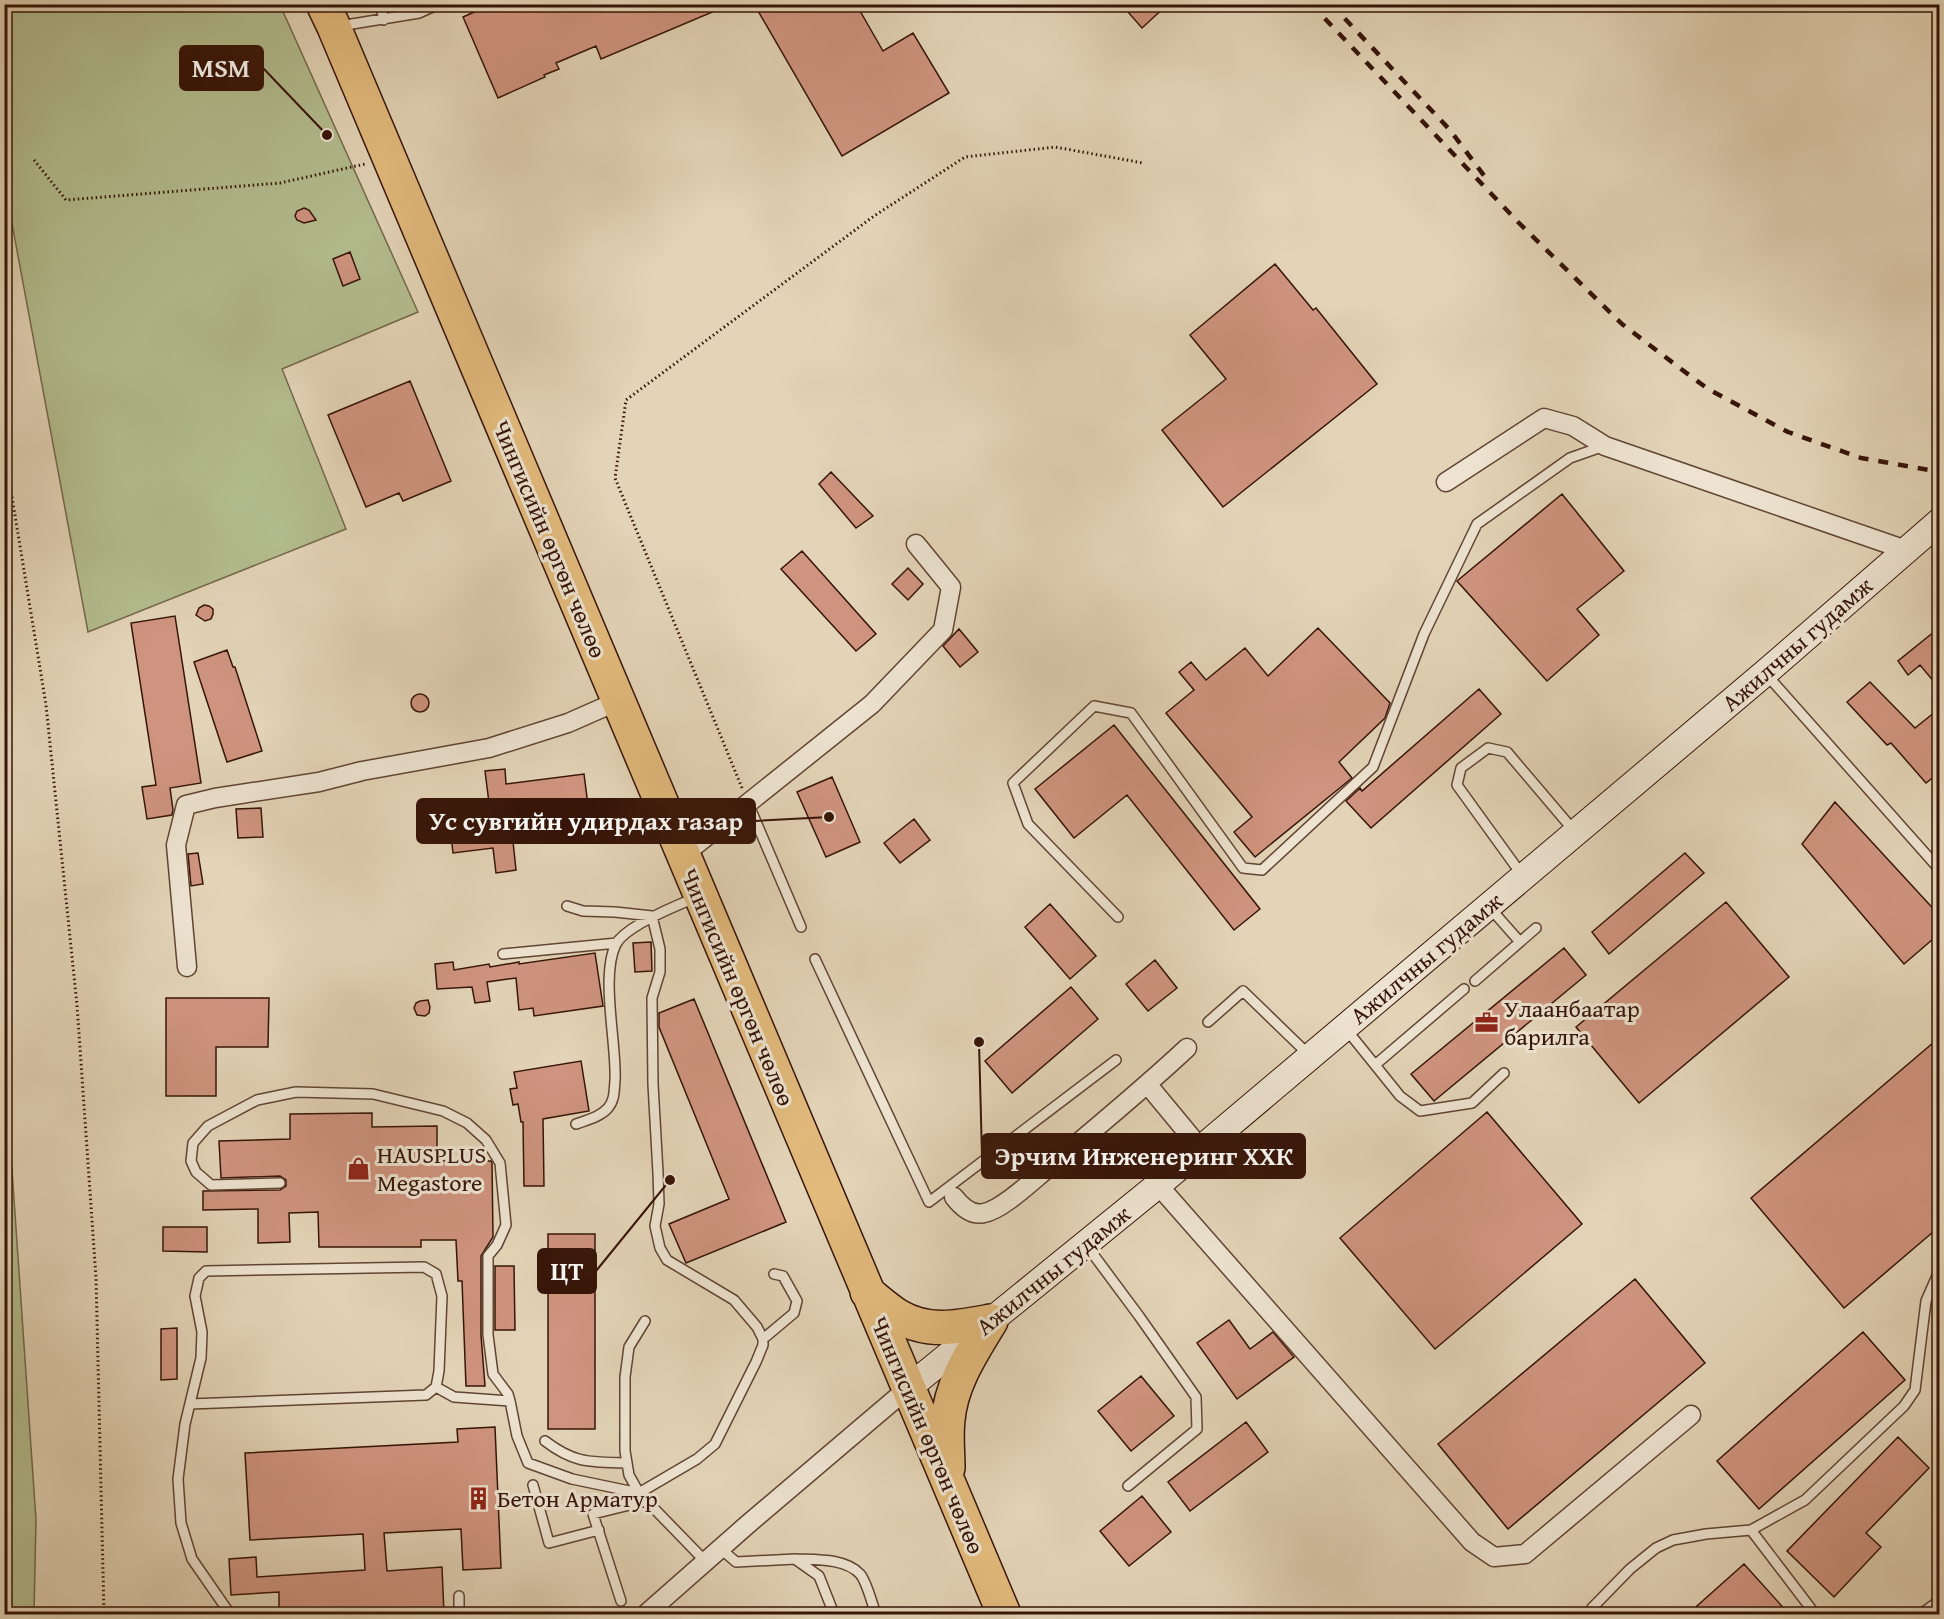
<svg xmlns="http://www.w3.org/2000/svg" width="1944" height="1619" viewBox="0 0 1944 1619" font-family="'Gentium Book Plus',serif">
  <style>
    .green { fill: #b3bd8f; stroke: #74684b; stroke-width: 1.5 }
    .building { fill: #cf947f; stroke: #361407; stroke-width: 1.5 }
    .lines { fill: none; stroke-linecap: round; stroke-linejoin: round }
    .lane-casing { stroke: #614433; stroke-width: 12 }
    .street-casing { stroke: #614433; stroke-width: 21 }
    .secondary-casing { stroke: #361407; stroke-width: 28 }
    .highway-casing { stroke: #361407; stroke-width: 36 }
    .path { stroke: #361407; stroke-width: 3; stroke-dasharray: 1.5 3; stroke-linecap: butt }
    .lane { stroke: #ede3d0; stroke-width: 9 }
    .street { stroke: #ede3d0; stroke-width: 18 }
    .secondary { stroke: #ede3d0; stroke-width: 26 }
    .highway { stroke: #e2ba7c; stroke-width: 33 }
    .rail { stroke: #361407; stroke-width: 4.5; stroke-dasharray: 10 10; stroke-linecap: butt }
    .labels { text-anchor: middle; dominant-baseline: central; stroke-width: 6; stroke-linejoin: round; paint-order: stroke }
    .street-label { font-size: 24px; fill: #361407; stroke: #ede3d0 }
    .poi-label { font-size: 24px; fill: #361407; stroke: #ede3d0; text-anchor: start }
    .leader { fill: none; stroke: #361407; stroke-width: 2 }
    .callout-dot { fill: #361407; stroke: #ede3d0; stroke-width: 2 }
    .callout { fill: #361407; stroke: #361407; stroke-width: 2 }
    .callout-label { font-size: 26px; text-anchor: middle; font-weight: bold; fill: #fff }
  </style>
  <rect width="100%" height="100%" fill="#e3d4b7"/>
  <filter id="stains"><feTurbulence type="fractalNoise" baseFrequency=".00333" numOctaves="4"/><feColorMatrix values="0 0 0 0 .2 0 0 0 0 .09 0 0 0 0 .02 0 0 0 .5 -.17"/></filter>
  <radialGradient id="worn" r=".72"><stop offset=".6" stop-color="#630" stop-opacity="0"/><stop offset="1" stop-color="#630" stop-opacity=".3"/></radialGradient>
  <path class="green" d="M4 5H280L418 312 282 369 346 529 88 632 5 186Z
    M5 1067 36 1520 34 1614H5Z"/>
  <path class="building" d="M492 4H729V5L601 59 596 46 556 63 559 69 544 75 545 77 498 98 463 17Z
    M754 4H856L883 51 913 33 949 93 842 156Z
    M1121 4H1168L1142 28Z
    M304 208 309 210 316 220 304 223 297 220 295 216 297 211Z
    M350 252 360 279 343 286 333 259Z
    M1275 264 1313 310 1316 308 1377 384 1223 507 1162 430 1226 379 1190 335Z
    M410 381 451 481 403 501 399 493 366 507 328 415Z
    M831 472 873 516 856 528 819 484Z
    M1562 494 1624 571 1577 609 1599 635 1547 681 1457 581Z
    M802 551 876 634 856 651 781 569Z
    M908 568 923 584 908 600 892 584Z
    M204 605 209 606 213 609V614L211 619 205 621 196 615 199 608Z
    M175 616 201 783 170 788 173 810 172 815 147 819 142 787 156 785 131 623Z
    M1940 627V689L1920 665 1908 675 1898 661Z
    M1318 628 1390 703 1385 718 1339 762 1352 778 1255 857 1234 832 1252 817 1166 713 1194 690 1179 672 1191 662 1206 680 1245 648 1268 676Z
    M959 629 978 652 960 667 943 646Z
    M227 650 233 667H235L262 751 227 762 194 662Z
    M1870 682 1915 728 1940 708V772L1926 783 1891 743 1887 745 1847 702Z
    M1479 689 1501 714 1371 828 1346 801 1360 788 1362 791Z
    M411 703a9 9 0 1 1 18 0a9 9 0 1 1-18 0Z
    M1114 725 1260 909 1234 930 1127 795 1074 838 1035 789Z
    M505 769 506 784 584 774 590 821 512 832 516 870 496 873 493 848 453 853 449 816 490 811 485 771Z
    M832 777 860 842 826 857 797 792Z
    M1835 802 1940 916V933L1904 964 1802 844Z
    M261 808 263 837 238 838 236 809Z
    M914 819 930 840 900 863 884 843Z
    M198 853 203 884 191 886 188 854Z
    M1685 853 1704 873 1609 954 1592 932Z
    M1726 902 1789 977 1639 1103 1576 1027Z
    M1050 904 1096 956 1070 979 1025 927Z
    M651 942 652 971 635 972 633 943Z
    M1564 948 1586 975 1434 1101 1411 1074Z
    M595 953 603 1006 534 1016 533 1008 519 1010 516 978 487 982 490 1001 475 1003 472 987 437 989 435 964 453 962 454 970 489 964 490 967 519 962V964Z
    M1155 960 1177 988 1148 1011 1126 984Z
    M1071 987 1098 1019 1012 1093 985 1061Z
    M166 998H269L268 1047H216V1096H166Z
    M694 999 786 1222 686 1263 669 1224 729 1199 659 1027V1013Z
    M428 1000 430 1007 429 1013 425 1016 417 1015 414 1008 416 1003 420 1001Z
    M1934 1042 1940 1049V1226L1844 1308 1751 1198Z
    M581 1061 589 1111 543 1119 544 1186H524L523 1122H521L518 1104 513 1105 510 1089 517 1088 514 1072Z
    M1487 1112 1582 1224 1435 1349 1340 1238Z
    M372 1113V1127L437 1126V1161H491L492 1163 493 1237 481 1256V1335L485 1386H466L462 1281H458L456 1240H421V1247H319L318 1212 289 1213 290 1242 258 1243V1209L203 1210V1191L280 1190 286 1186V1180L280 1176 221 1178 219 1141 290 1139V1114Z
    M163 1227H207V1252L163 1251Z
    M548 1234H595V1429H548Z
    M495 1266H514L515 1330H495Z
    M1635 1279 1705 1363 1508 1529 1438 1444Z
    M1229 1320 1250 1349 1273 1332 1294 1357 1237 1399 1197 1343Z
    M177 1328V1379L161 1380V1329Z
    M1863 1332 1905 1380 1759 1509 1717 1461Z
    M1141 1376 1174 1416 1131 1451 1098 1411Z
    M1246 1422 1268 1452 1190 1511 1168 1482Z
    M495 1427 501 1568 463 1570 461 1529 384 1533 387 1571 442 1567 444 1614H279V1592L231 1595 229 1559 256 1557 257 1577 365 1570 363 1534 250 1540 245 1453 458 1442 457 1429Z
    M1898 1437 1929 1468 1866 1533 1881 1547 1834 1597 1787 1551Z
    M1142 1496 1171 1532 1129 1566 1100 1531Z
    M1744 1564 1789 1614H1688Z"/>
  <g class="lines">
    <defs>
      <path id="lane" d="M380 4 384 20
        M340 26 419 13 439 4
        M1766 674 1940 870
        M748 803 801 927
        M1522 875 1457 785 1461 768 1488 748 1507 752 1575 832
        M567 906 583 911 615 912 652 916 660 949V972L652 998 653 1084 658 1173 659 1204 655 1226 660 1248 667 1260 734 1300 757 1327 763 1339V1345L756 1362 715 1444 697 1459 639 1493 629 1475 625 1451V1377L629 1347 645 1321
        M1490 908 1520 942
        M1118 917 1028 824 1013 783 1094 706 1131 713 1243 868 1262 870 1373 767 1424 634 1477 524 1570 458 1604 446
        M503 954 617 943
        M815 959 929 1202 1116 1060
        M1475 981 1536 928
        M1208 1022 1243 991 1309 1055
        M1346 1029 1400 1096 1420 1111 1472 1103 1504 1073
        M1375 1065 1464 989
        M576 1124C587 1120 600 1117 608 1108 615 1100 614 1090 615 1081 617 1044 600 976 616 944 626 926 675 906 695 898
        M280 1183 211 1185 196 1172 191 1161 193 1143 208 1126 257 1100 296 1092 373 1094 443 1111 467 1123 486 1140 500 1163 506 1225 497 1245 488 1256V1335L493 1374 508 1394 510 1401
        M1087 1246 1139 1316 1196 1397 1197 1429 1128 1486
        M763 1339 794 1313 797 1301 783 1276 774 1274
        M436 1387 454 1397 510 1401 517 1436 528 1463 572 1479 639 1493 706 1562
        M190 1404 426 1395 436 1387 439 1371 442 1296 436 1274 424 1267 206 1271 199 1278 195 1296 202 1332 201 1358 185 1424 178 1479 181 1523 192 1559 228 1611 233 1614
        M545 1441C575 1464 591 1462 627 1463
        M533 1485 549 1543 599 1530
        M1751 1530 1812 1610
        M720 1548 736 1562 795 1559 819 1576 834 1614
        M795 1559C816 1560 845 1558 860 1574 867 1582 872 1604 876 1614
        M459 1596V1614
        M621 1601 593 1514 646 1501
        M1588 1614 1592 1608 1630 1569 1656 1548 1673 1540 1706 1534 1751 1530 1805 1500 1904 1406 1915 1390 1926 1301 1940 1269
        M1921 1614 1940 1600"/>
      <path id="street" d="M1446 482 1544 418 1573 426 1605 446 1906 550
        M682 856 872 704 943 630 951 587 916 544
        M187 967 176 845 186 805 215 798 319 782 362 771 489 748 568 723 618 701
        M1148 1085 1201 1149
        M1158 1185 1472 1542 1494 1557 1525 1554 1691 1415
        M954 1197C961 1206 972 1216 984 1213 1002 1210 1033 1180 1048 1168 1095 1129 1142 1090 1187 1048
        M646 1614 747 1525 907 1389"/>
      <path id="secondary" d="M907 1389 1158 1185 1765 673 1940 521"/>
      <path id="highway" d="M323 4 334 27C558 556 778 1087 1004 1614
        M867 1292C877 1300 887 1309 898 1316 928 1334 959 1327 991 1321
        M948 1468C948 1452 946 1436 948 1420 951 1383 973 1351 991 1321"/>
    </defs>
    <use href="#lane" class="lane-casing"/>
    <use href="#street" class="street-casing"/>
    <use href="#secondary" class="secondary-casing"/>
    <use href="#highway" class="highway-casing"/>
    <path class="path" d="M34 160 66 200 280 183 365 164
      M4 448 46 705 77 1005 96 1278 104 1614
      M742 788 615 478 626 400 874 216 965 157 1055 147 1143 163"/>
    <use href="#lane" class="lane"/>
    <use href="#street" class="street"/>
    <use href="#secondary" class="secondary"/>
    <use href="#highway" class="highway"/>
    <path class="rail" d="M1311 4 1518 222 1622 324 1681 369 1708 389 1788 432 1861 458 1940 472
      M1331 4 1450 130 1485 177"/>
  </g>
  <defs>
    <symbol id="office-bare" viewBox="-9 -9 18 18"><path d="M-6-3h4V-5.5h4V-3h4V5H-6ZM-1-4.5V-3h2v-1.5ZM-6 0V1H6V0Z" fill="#8f2418" stroke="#ede3d0" stroke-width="2.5" paint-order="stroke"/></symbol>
    <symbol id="shop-bare" viewBox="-9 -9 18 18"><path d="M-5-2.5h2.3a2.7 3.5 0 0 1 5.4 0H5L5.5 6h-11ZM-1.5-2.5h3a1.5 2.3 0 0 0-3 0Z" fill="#8f2418" stroke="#ede3d0" stroke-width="2.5" paint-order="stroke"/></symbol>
    <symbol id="building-bare" viewBox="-9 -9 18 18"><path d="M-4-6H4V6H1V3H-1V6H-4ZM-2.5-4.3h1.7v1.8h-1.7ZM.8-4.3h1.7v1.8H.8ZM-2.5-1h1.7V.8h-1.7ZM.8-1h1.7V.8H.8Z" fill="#8f2418" stroke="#ede3d0" stroke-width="2.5" paint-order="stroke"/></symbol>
  </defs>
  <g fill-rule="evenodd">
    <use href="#office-bare" x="1470" y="1006" width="33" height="33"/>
    <use href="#shop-bare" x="342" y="1152" width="33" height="33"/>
    <use href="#building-bare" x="462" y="1482" width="33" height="33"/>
  </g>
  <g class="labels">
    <g class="street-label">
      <text transform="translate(550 539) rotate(67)">Чингисийн өргөн чөлөө</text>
      <text transform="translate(1797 644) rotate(-41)">Ажилчны гудамж</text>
      <text transform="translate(1426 958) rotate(-40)">Ажилчны гудамж</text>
      <text transform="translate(738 987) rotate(67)">Чингисийн өргөн чөлөө</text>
      <text transform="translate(1053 1270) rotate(-39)">Ажилчны гудамж</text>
      <text transform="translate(928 1435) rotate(67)">Чингисийн өргөн чөлөө</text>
    </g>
    <g class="poi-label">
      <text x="1504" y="1008">Улаанбаатар<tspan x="1504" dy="28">барилга</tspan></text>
      <text x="377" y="1154">HAUSPLUS<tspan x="377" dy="28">Megastore</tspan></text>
      <text x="497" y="1498">Бетон Арматур</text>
    </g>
  </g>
  <path class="leader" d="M327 135L263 68M829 817L755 821M979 1042L982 1156M670 1180L596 1271"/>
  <g class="callout-dot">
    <circle cx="327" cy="135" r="6"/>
    <circle cx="829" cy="817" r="6"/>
    <circle cx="979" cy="1042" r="6"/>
    <circle cx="670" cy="1180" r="6"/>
  </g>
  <g class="callout">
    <rect x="180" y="46" width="83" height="44" rx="6"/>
    <rect x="417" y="799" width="338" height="44" rx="6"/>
    <rect x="982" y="1134" width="323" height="44" rx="6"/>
    <rect x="538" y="1249" width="58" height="44" rx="6"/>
  </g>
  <g class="callout-label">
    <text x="221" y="77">MSM</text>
    <text x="586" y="830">Ус сувгийн удирдах газар</text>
    <text x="1144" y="1165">Эрчим Инженеринг ХХК</text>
    <text x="567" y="1280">ЦТ</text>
  </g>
  <rect width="1944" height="1619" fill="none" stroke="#e3d4b7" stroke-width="24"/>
  <rect x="6" y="6" width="1932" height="1607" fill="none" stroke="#361407" stroke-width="3"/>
  <rect x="12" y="12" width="1920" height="1595" fill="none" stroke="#361407" stroke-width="1.5"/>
  <rect width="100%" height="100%" filter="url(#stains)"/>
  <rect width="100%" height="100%" fill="url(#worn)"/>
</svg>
